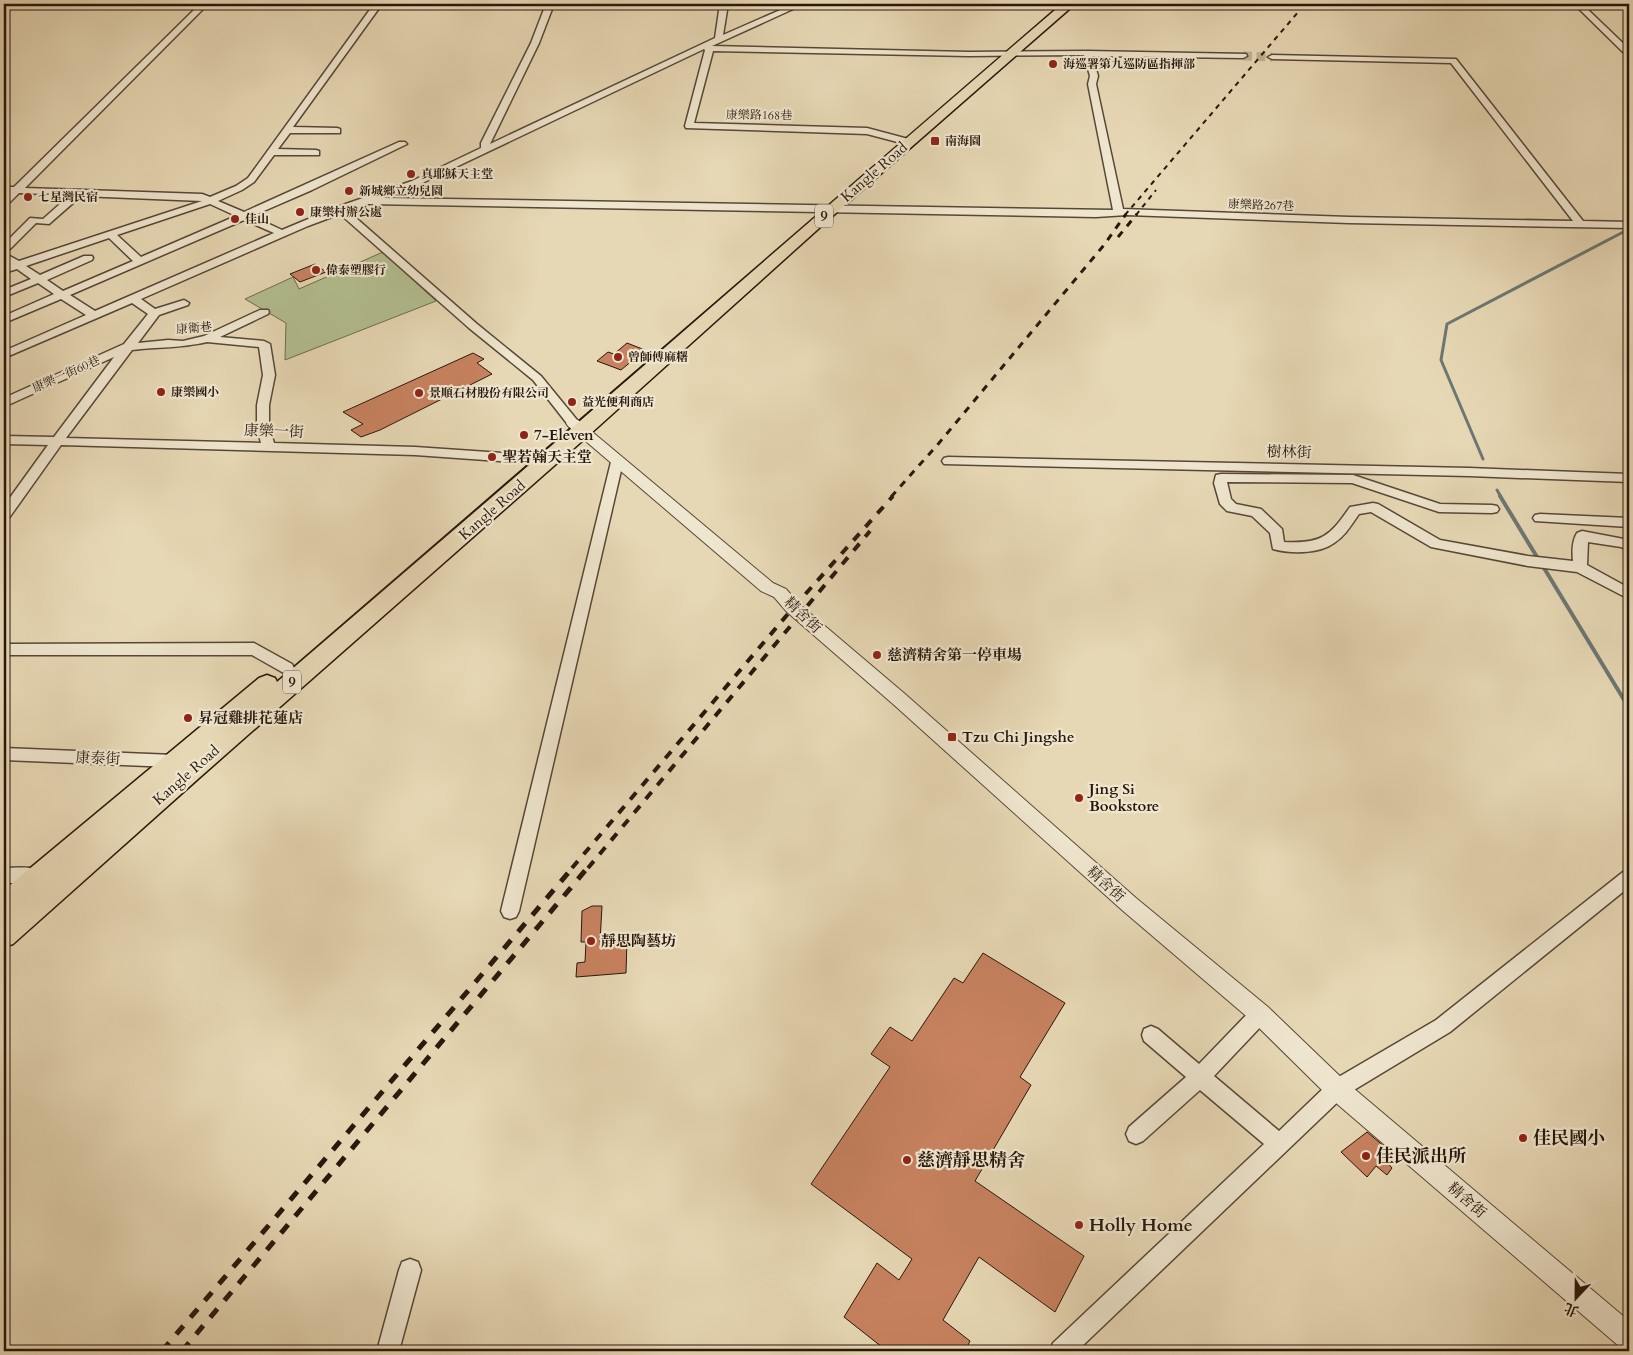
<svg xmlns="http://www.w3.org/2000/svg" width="1633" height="1355" viewBox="0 0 1633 1355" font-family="Cardo,'Noto Serif TC',serif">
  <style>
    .green { fill: #b3bf90; stroke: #6e6b4e }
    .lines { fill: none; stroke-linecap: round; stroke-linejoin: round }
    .stream-far1 { stroke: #6c7873; stroke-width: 3 }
    .stream { stroke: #6c7873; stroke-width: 4 }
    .building { fill: #c88260; stroke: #28170c }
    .minor-tunnel { stroke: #c1b193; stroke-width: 9; stroke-dasharray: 9 4.5; stroke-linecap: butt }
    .minor-casing { stroke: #584736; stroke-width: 3 }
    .tertiary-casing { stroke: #584736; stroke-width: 2 }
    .primary-casing { stroke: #28170c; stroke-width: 3 }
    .minor { fill: #efe6cf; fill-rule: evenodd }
    .tertiary { fill: #efe6cf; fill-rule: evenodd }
    .primary { fill: #e7d8b5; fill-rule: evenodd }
    .rail-far3 { stroke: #28170c; stroke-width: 2; stroke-dasharray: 5 5; stroke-linecap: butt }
    .rail-far2 { stroke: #28170c; stroke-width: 3; stroke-dasharray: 7 7; stroke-linecap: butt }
    .rail-far1 { stroke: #28170c; stroke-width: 4; stroke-dasharray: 9 9; stroke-linecap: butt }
    .rail { stroke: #28170c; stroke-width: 5; stroke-dasharray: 11 11; stroke-linecap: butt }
    .poi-dot { fill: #8f2418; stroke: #efe6cf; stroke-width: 2 }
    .labels { text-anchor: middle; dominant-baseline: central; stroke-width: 4.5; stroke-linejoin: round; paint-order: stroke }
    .far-poi-label { font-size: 12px; font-weight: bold; fill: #28170c; stroke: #efe6cf; text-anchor: start }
    .far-street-label { font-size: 12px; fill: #28170c; stroke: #efe6cf }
    .shield { fill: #efe6cf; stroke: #645546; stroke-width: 1 }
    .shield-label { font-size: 14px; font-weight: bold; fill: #28170c }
    .street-label { font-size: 15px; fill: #28170c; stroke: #efe6cf }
    .poi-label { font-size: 15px; font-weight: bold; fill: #28170c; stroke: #efe6cf; text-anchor: start }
    .near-poi-label { font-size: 18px; font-weight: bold; fill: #28170c; stroke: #efe6cf; text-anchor: start }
  </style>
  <rect width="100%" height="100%" fill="#e7d8b5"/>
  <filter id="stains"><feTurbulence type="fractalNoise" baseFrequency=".004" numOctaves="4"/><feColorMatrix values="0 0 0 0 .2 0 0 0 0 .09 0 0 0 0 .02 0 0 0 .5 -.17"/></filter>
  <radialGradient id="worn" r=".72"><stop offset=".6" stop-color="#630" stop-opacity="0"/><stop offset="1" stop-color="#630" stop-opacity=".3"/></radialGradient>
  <path class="green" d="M383 252 436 301 285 360 286 323 245 299 293 277 299 289Z"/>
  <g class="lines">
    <path class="stream-far1" d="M1483 459 1441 360 1447 324 1629 229
      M1497 490 1501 497"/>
    <path class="stream" d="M1500 496 1537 557
      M1544 568 1629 708"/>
  </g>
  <path class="building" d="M315 264 326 272 300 282 290 274Z
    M627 343 645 350 621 370 597 361 608 352 614 354Z
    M473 353 484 359 477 363 492 374 380 430 361 437 351 430 363 424 343 412Z
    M592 906H602L600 942 627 940 626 973 576 977 577 963 585 962 586 942H581L582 911Z
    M983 953 1065 1003 1020 1077 1031 1085 975 1181 1084 1256 1055 1312 979 1257 943 1320 970 1341 965 1351H887L844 1317 877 1263 899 1280 912 1259 811 1184 890 1067 871 1054 890 1027 912 1041 954 978 963 983Z
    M1367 1132 1392 1153 1384 1159 1392 1168 1387 1175 1376 1166 1367 1177 1341 1152Z"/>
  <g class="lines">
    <path class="minor-tunnel" d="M1243 56 1272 57"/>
    <defs>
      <path id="minor" d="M200 4H208L25 188 202 194 210 197 236 186 248 178 374 4H382L293 127 337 128 340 129V133H290L278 149 316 150 319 151V155H274L254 182 242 190 218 201 244 212 399 142H405L407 144 312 190 252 216 282 230 337 207 412 181 481 148V143L531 43 546 4H554L539 43 490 144 715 38 720 4H728L723 35 794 4H804L712 46 969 52 1087 51 1246 54 1247 56 1243 58 1092 56 1098 76 1096 84 1123 209 1349 217 1573 221 1451 63 1272 59 1268 57 1272 55 1456 59 1583 221 1629 222V228L1349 223 1127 215 1096 217 368 204 348 211 477 324 541 376 577 420 579 423 577 426H569L533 380 469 328 340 214 308 226 141 299 155 309 184 300 189 303 188 305 159 315 138 343 168 340 183 341 204 336 260 310H268L269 312 268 314 220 337 264 341 270 344 275 375 269 405V427L274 443 415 447 531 455 547 462 549 465 547 468 543 469 529 463 415 455 61 445 9 518 4 519V506L48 445 4 444V436L54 437 114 357 8 405 4 406V398L124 344 148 314 132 303 4 358V351L86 315 61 299 4 323V316L54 294 38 283 4 297V290L31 279 17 269 4 273V267L10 265 4 260V253L19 261 202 201 81 196 49 224 36 223 8 251 4 252V244L30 218 43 219 70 195 19 193 7 205 4 206V198L9 193H4V187H14ZM704 49 705 50 685 126 686 128 867 134 909 145 914 142 912 140 867 128 694 123 713 51 969 56 1084 55 1090 76 1088 84 1113 210 383 198 418 185ZM210 204 236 216 141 257 117 235ZM244 220 274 233 95 311 70 295ZM109 238 133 261 63 291 47 280 92 260 93 258 92 256H84L40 275 26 266ZM207 342 259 347 263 375 257 405V427L261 443 66 438 132 350C157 347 182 348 207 342Z
        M1574 4H1582L1629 49V55H1626Z
        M948 457 1469 468 1629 474V482L1469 476 944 464 942 461 944 458Z
        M617 458 623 462 519 911 516 917 510 919 504 917 501 911 611 462Z
        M1221 474 1353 475 1440 504 1492 505 1497 506 1499 509 1497 512 1492 513 1439 512 1352 483 1227 482 1231 499 1236 504 1261 509 1282 529 1284 542C1322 544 1330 536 1350 507L1373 503 1378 504 1440 540 1528 556 1573 561C1572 552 1572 541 1577 533L1582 531 1629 540V551L1621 547 1588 542 1587 565 1629 588V599L1577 572 1528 566 1431 547 1371 512 1359 514C1352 524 1345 536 1334 543 1319 554 1290 554 1273 549L1270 533 1252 516 1227 511 1220 504 1214 483 1216 475Z
        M1540 514 1629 518V527L1535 521 1533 518 1535 515Z
        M254 643 292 664 294 668 292 672 287 674 282 672 252 655H4V644Z
        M4 748 174 755 185 759 187 764 185 769 179 771 171 767 4 760Z
        M4 868C18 868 42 864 50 879L47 884 41 887 34 883H4Z
        M1629 870V887L1450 1032 1344 1096 1077 1351H1050L1053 1343 1264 1144 1200 1090 1143 1141 1136 1144 1129 1141 1126 1134 1129 1127 1186 1077 1144 1041 1142 1035 1144 1029 1151 1026 1158 1029 1199 1064 1253 1008 1260 1005 1267 1008 1269 1014 1267 1020 1214 1076 1279 1131 1330 1082 1436 1020 1623 872Z
        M410 1259 418 1262 421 1270 399 1351H377L399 1270 402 1262Z"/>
      <path id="tertiary" d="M573 419 578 420 773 583 786 589 799 604 905 694 1136 898 1268 1007 1345 1081 1629 1321V1351L1620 1347 1329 1097 1252 1021 1122 910 893 704 787 612 774 597 761 591 568 426 566 423 568 420Z"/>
      <path id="primary" d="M1062 4H1075L837 212 589 435 199 778 13 944 4 947V890L259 678 267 675 275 678 277 682C540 457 800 229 1062 4Z"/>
    </defs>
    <use href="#minor" class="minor-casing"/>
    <use href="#tertiary" class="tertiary-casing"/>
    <use href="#primary" class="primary-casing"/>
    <use href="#minor" class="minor"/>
    <use href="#tertiary" class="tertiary"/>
    <use href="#primary" class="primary"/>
    <path class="rail-far3" d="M1125 215 1305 4
      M1136 215 1156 190"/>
    <path class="rail-far2" d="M1118 237 1137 214
      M891 497 939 443 1104 245 1126 214"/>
    <path class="rail-far1" d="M572 868 793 608 893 496
      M588 868 870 531"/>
    <path class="rail" d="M162 1351 574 866
      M182 1351 589 866"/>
  </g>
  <g class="poi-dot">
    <circle cx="1053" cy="64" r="5"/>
    <rect x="930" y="136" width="10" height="10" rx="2.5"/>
    <circle cx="411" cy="174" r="5"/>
    <circle cx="349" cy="191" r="5"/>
    <circle cx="28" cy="197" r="5"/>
    <circle cx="300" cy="212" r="5"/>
    <circle cx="235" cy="219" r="5"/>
    <circle cx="316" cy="270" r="5"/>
    <circle cx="618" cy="357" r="5"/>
    <circle cx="161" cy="392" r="5"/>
    <circle cx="419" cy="393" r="5"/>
    <circle cx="572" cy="402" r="5"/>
    <circle cx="524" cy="435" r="5"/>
    <circle cx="492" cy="457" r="5"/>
    <circle cx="877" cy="655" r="5"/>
    <circle cx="188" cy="718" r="5"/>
    <rect x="947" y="732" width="10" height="10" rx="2.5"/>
    <circle cx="1079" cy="798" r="5"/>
    <circle cx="591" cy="941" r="5"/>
    <circle cx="1523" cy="1138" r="5"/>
    <circle cx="1366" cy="1156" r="5"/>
    <circle cx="907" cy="1160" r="5"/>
    <circle cx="1079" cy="1225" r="5"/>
  </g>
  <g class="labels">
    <g class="far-poi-label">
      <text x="1063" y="64">海巡署第九巡防區指揮部</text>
      <text x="945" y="141">南海園</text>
      <text x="421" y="174">真耶穌天主堂</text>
      <text x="359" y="191">新城鄉立幼兒園</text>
      <text x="38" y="197">七星灣民宿</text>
      <text x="310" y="212">康樂村辦公處</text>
      <text x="245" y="219">佳山</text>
      <text x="326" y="270">偉泰塑膠行</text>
      <text x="628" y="357">曾師傅麻糬</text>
      <text x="171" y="392">康樂國小</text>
      <text x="429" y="393">景順石材股份有限公司</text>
      <text x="582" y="402">益光便利商店</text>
    </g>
    <g class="far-street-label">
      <text transform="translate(759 115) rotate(1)">康樂路168巷</text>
      <text transform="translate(1261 205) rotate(2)">康樂路267巷</text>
      <text transform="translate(194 328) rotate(-4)">康衛巷</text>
      <text transform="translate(66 374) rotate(-24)">康樂一街60巷</text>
    </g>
    <g class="shield">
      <rect x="815" y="204.5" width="18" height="23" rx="4"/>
      <rect x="283" y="670.5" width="18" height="23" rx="4"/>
    </g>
    <g class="shield-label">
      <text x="824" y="216">9</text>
      <text x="292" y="682">9</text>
    </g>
    <g class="street-label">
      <text transform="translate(874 172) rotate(-41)">Kangle Road</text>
      <text transform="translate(274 431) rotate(2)">康樂一街</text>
      <text transform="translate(1289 452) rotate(1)">樹林街</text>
      <text transform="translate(492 510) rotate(-41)">Kangle Road</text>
      <text transform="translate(803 615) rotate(43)">精舍街</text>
      <text transform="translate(98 758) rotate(2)">康泰街</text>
      <text transform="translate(186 775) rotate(-41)">Kangle Road</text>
      <text transform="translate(1106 884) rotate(42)">精舍街</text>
      <text transform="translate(1467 1200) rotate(41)">精舍街</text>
    </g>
    <g class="poi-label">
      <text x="534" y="435">7-Eleven</text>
      <text x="502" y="457">聖若翰天主堂</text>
      <text x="887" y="655">慈濟精舍第一停車場</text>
      <text x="198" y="718">昇冠雞排花蓮店</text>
      <text x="962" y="737">Tzu Chi Jingshe</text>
      <text x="1089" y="789">Jing Si<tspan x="1089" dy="17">Bookstore</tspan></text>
      <text x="601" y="941">靜思陶藝坊</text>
    </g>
    <g class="near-poi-label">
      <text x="1533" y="1138">佳民國小</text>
      <text x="1376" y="1156">佳民派出所</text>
      <text x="917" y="1160">慈濟靜思精舍</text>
      <text x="1089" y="1225">Holly Home</text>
    </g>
  </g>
  <rect width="1633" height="1355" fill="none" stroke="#e7d8b5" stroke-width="20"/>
  <rect x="5" y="5" width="1623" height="1345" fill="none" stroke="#28170c" stroke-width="2.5"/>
  <rect x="10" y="10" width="1613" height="1335" fill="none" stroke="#28170c"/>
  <g transform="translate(1576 1298) rotate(202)" stroke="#efe6cf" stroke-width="4" paint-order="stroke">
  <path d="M0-4L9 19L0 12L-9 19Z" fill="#28170c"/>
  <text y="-8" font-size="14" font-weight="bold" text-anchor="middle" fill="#28170c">北</text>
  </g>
  <rect width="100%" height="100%" filter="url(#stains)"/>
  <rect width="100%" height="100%" fill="url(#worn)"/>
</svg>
